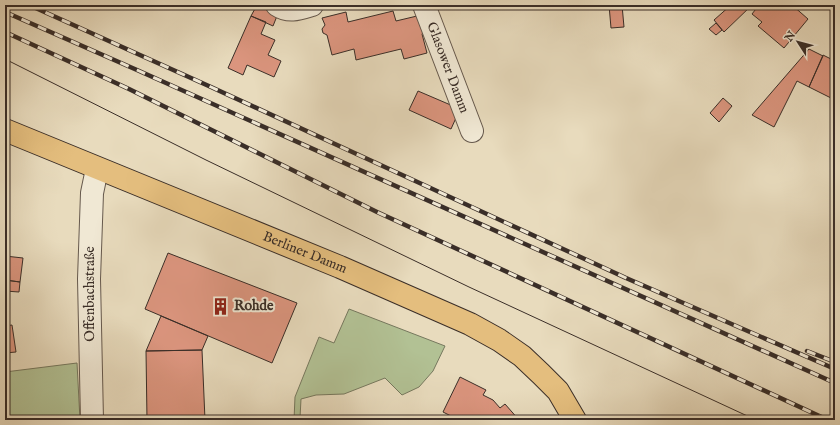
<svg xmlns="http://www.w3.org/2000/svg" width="840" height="425" viewBox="0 0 840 425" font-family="'IM FELL English',serif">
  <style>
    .green { fill: #b2c194; stroke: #76785e }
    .building { fill: #db957e; stroke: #3a2e28 }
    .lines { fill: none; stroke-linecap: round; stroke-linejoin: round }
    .minor-casing { stroke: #66594d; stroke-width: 24 }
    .major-casing { stroke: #3a2e28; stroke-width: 24 }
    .minor { stroke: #f0e8d4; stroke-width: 22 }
    .major { stroke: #e4be7e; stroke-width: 22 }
    .tram { stroke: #3a2e28; stroke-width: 1 }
    .rail-casing { stroke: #3a2e28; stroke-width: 4.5 }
    .rail { stroke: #f0e8d4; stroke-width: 3; stroke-dasharray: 9; stroke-linecap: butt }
    .labels { text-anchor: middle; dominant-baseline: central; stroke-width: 4; stroke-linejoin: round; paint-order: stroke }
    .street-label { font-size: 14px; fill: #3a2e28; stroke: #f0e8d4 }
    .poi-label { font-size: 14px; font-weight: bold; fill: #3a2e28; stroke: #f0e8d4; text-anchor: start }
  </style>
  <rect width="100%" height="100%" fill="#e8dbbd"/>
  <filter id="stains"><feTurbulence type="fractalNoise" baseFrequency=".005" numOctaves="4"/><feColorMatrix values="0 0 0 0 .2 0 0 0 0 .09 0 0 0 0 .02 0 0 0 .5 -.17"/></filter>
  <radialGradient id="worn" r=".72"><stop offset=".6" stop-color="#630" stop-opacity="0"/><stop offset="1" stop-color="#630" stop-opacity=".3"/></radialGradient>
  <path class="green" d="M349 309 445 346 433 371 419 387 402 395 385 378 344 394 316 395 301 399 300 418 294 420 295 397 319 337 334 343Z
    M77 363 80 420H5V372Z"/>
  <path class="building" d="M257 5H265L270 7 277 16 273 26 251 16Z
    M609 5H622L624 27 611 28Z
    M731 5H752L724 32 714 20Z
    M759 5H792L808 19 784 48 758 26 762 22 752 14Z
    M393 11 396 21 417 16 425 30 422 34 427 53 404 59 401 49 356 60 354 49 332 55 327 35 323 33 322 29 325 25 322 18 346 12 348 22Z
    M251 16 266 22 261 34 275 40 268 55 281 61 274 77 247 65 243 75 228 68Z
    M716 23 722 30 716 35 709 29Z
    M809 49 823 56 809 87 797 81 774 127 752 115Z
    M823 55 835 61V100L809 87Z
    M418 91 460 109 451 129 409 110Z
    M723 98 732 106 719 122 710 113Z
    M168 253 297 303 272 363 145 309Z
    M5 256 23 258 20 282 5 280Z
    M5 280 20 282 19 292 5 291Z
    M161 316 208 336 202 350 146 351Z
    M12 325 16 352 5 353V326Z
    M202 350 205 420H147L146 351Z
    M460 377 486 390 483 395 493 400 500 408 505 404 519 420H459L443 412Z"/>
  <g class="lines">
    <defs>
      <g id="minor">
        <path d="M277 5C289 13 299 9 312 5"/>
        <path id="s1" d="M424 5 472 131"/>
        <path d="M92 420 89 279 92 193 97 169"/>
      </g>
      <g id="major">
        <path id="s2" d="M5 130 340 267 470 324 499 340 522 356 541 374 558 391 575 420"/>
      </g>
    </defs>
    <use href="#minor" class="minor-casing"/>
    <use href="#major" class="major-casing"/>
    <use href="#minor" class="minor"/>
    <use href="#major" class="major"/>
    <path class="tram" d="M5 59 206 160 469 287 756 420"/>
    <defs>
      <path id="rail" d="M29 5 211 87 626 278 835 369
        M5 12 137 70 835 383
        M5 32 129 89 377 212 828 420
        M807 351 835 362"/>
    </defs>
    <use href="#rail" class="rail-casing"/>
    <use href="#rail" class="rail"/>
  </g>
  <defs>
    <symbol id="building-bare" viewBox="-9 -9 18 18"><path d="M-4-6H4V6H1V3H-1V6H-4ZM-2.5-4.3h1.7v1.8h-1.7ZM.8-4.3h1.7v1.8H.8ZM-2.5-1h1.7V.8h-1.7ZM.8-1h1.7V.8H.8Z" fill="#8f2418" stroke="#f0e8d4" stroke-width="2.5" paint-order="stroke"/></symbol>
  </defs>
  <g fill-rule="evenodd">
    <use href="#building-bare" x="208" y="294" width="25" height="25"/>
  </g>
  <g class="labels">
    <g class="street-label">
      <text stroke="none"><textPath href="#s1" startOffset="67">Glasower Damm</textPath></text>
      <text stroke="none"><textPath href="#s2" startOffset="324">Berliner Damm</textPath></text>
      <text transform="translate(90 294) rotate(-90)">Offenbachstraße</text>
    </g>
    <g class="poi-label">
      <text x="234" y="306">Rohde</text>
    </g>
  </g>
  <rect width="840" height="425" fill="none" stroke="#e8dbbd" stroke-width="20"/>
  <rect x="6" y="6" width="828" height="413" fill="none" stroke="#3a2e28" stroke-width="2"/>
  <rect x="10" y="10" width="820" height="405" fill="none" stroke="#3a2e28"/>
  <g transform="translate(798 42) rotate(306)" stroke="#f0e8d4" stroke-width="3" paint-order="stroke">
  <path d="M0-3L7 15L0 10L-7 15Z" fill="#3a2e28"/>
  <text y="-6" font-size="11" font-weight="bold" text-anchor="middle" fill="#3a2e28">N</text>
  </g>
  <rect width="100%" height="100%" filter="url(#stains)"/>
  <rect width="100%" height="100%" fill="url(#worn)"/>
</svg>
